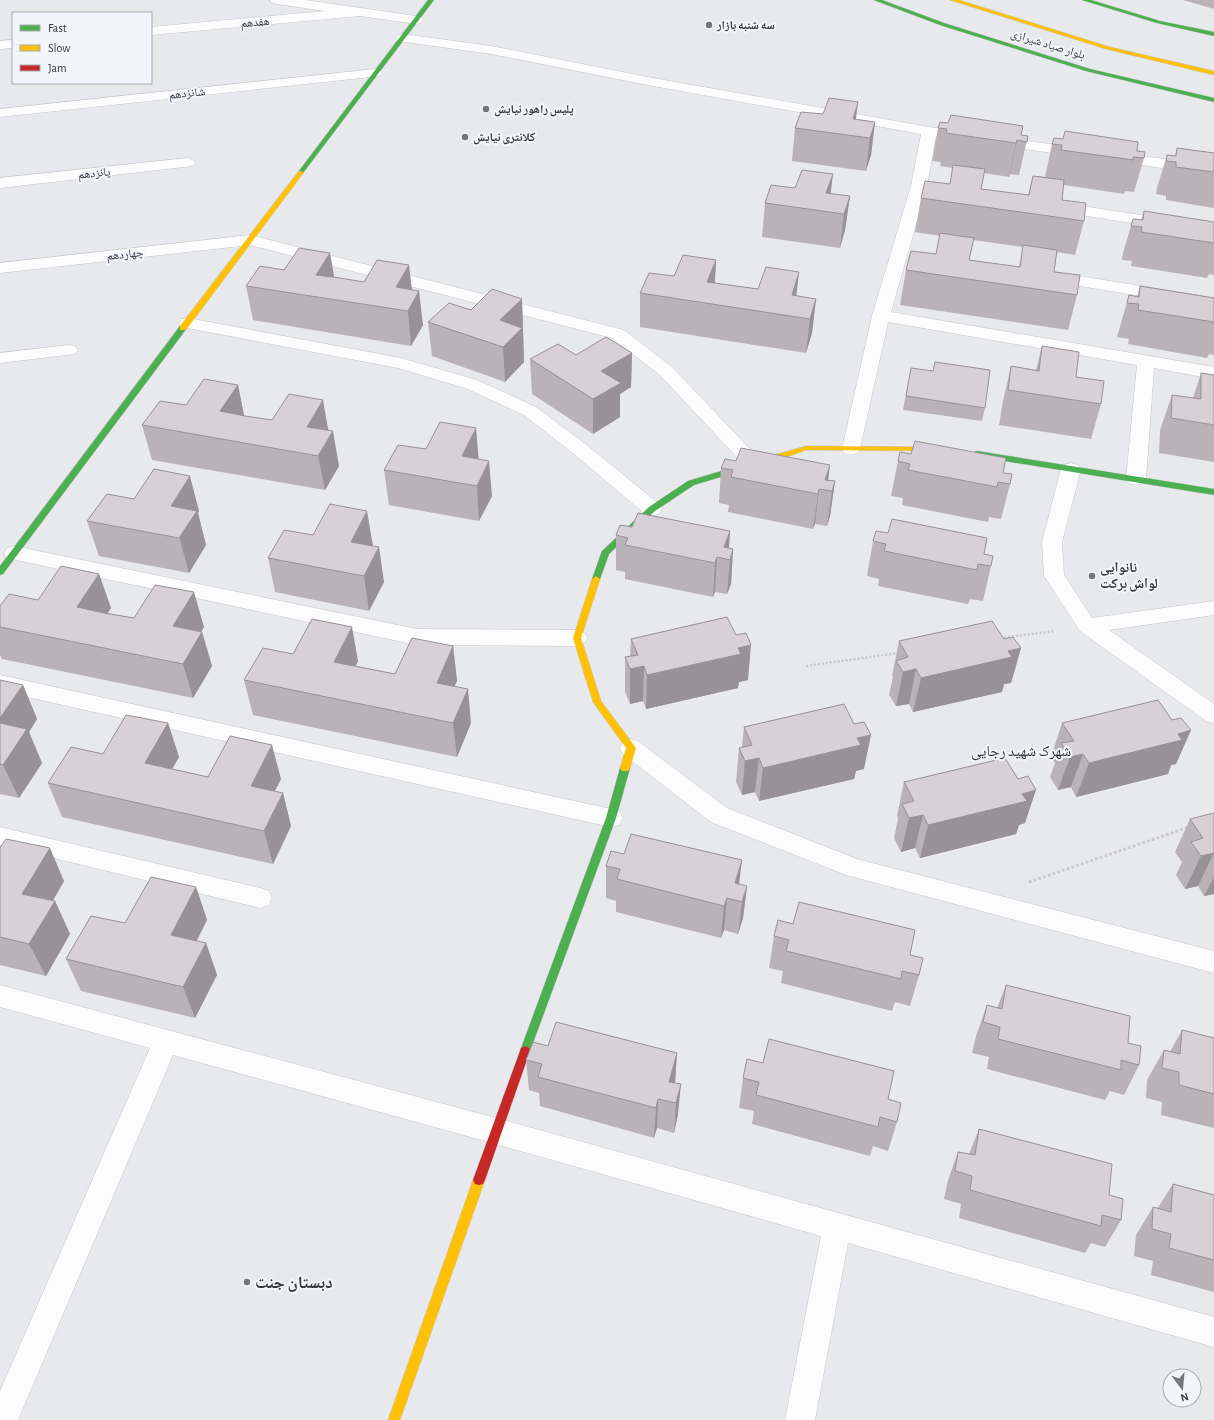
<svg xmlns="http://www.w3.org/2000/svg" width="1214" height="1420" viewBox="0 0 1214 1420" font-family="'Alegreya Sans','Noto Naskh Arabic',sans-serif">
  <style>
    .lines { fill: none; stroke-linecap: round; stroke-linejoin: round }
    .street-casing { stroke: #c6c7ca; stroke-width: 1 }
    .fast-casing { stroke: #c6c7ca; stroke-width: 1 }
    .slow-casing { stroke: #c6c7ca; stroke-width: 1 }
    .jam-casing { stroke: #c6c7ca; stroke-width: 1 }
    .path-far1 { stroke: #c9c9ca; stroke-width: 2.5; stroke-dasharray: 2 2; stroke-linecap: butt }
    .path { stroke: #c9c9ca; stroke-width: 3; stroke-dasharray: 2.5 2.5; stroke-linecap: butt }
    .street { fill: #fcfcfc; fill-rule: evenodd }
    .fast { fill: #4caf50; fill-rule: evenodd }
    .slow { fill: #ffc107; fill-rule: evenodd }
    .jam { fill: #c62828; fill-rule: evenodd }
    .wall { fill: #b9b3b8; fill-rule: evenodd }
    .shaded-wall { fill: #969296 }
    .building { fill: #d7d0d6; stroke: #969296 }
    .poi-dot { fill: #757679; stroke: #f3f5fd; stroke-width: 1.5 }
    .labels { text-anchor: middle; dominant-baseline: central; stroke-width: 4; stroke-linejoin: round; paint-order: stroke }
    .far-street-label { font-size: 12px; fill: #37383b; stroke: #f3f5fd }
    .far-poi-label { font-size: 12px; font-weight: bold; fill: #37383b; stroke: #f3f5fd; text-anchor: start }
    .poi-label { font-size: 14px; font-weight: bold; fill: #37383b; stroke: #f3f5fd; text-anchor: start }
    .neighbourhood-label { font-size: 15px; fill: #37383b; stroke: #f3f5fd }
    .near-poi-label { font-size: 17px; font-weight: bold; fill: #37383b; stroke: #f3f5fd; text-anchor: start }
  </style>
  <rect width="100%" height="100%" fill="#e8e9ed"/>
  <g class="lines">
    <defs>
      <path id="street" d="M270 0H305L416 16 421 17 423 20 421 23 416 24 360 16 151 35V27L325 11 277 4 272 3Z
        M403 34 491 46 653 78 929 127 1085 149 1088 152 1085 155 1080 157 936 136 927 186 891 312 1214 367V379L1154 368 1146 479 1143 483 1136 485 1129 483 1126 479 1137 365 888 322 860 449 858 453 851 455 844 453 842 449 872 316 911 186 921 134 653 86 491 54 398 41 396 38 398 35Z
        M13 40V48L0 49V41Z
        M375 69 380 70 382 73 380 76 0 117V109Z
        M1114 152 1214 166V176L1109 160 1106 157 1109 154Z
        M188 158 193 160 196 163 193 166 0 188V178Z
        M1055 202 1214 226V236L1049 210 1047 207 1049 204Z
        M250 235 624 330 672 367 764 464 761 468 754 470 747 468 660 375 612 338 250 245 0 273V263Z
        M1049 271 1214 298V308L1043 280 1041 276 1043 272Z
        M188 318 401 358 477 380 536 407 588 446 659 504 662 509 659 514 652 516 645 514 574 454 524 415 465 388 398 368 182 327 179 323 182 319Z
        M69 345 75 346 78 350 75 354 0 363V353Z
        M1071 463 1078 465 1081 469 1062 542 1064 575 1092 618 1214 601V615L1109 630 1214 704V723L1206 721 1080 631 1044 576 1042 542 1061 469 1064 465Z
        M14 546 417 629 577 630 584 633 588 638 584 643 577 646 417 645 7 558 4 553 7 548Z
        M0 675 611 809 619 811 623 818 619 825 611 827 0 691Z
        M631 739 639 742 727 808 857 859 1214 951V973L846 875 711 822 623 754 620 748 623 742Z
        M0 827 260 888 269 891 272 898 269 905 260 908 0 845Z
        M0 985 496 1118 1214 1317V1347L848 1243 815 1420H785L821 1236 496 1144 173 1055 18 1420H0V1391L150 1048 0 1007Z"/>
      <path id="fast" d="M428 0H434L303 173H299V171Z
        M874 0H882L944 23 1090 69 1214 98V102L1086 71 940 25Z
        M1082 0H1091L1160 21 1214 32V36L1157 23Z
        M180 326H186L187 328 3 574 0 575V566Z
        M977 451 1214 489V495L974 456 973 454 974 452Z
        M778 454 782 457 781 459 694 485 655 511 609 554 600 579 596 582 593 581 592 579 602 551 649 507 688 481Z
        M625 764 628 765 630 768 616 818 530 1051 529 1054 525 1056 521 1054 520 1051 606 818 620 768 622 765Z"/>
      <path id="slow" d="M950 0H959L1110 47 1214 71V75L1106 49Z
        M299 171 304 172 186 330H180V326Z
        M806 446 943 447 947 449 943 451 806 450 778 460 774 457 775 455Z
        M596 576 600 579 581 638 601 701 636 748 630 768 628 771H622L620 768 626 748 593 702 573 638 592 579Z
        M479 1175 483 1176 485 1180 400 1420H388L473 1180 475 1176Z"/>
      <path id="jam" d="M525 1046 529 1048 530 1051 485 1180 483 1184 479 1185 475 1184 473 1180 520 1051 521 1048Z"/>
    </defs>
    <use href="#street" class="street-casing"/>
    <use href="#fast" class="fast-casing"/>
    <use href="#slow" class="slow-casing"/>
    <use href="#jam" class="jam-casing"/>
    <path class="path-far1" d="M1000 638 1055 631
      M806 666 898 653"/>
    <path class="path" d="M1029 882 1189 827"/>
    <use href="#street" class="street"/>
    <use href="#fast" class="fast"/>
    <use href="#slow" class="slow"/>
    <use href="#jam" class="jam"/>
  </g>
  <path class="wall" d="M1183 0H1214V9Z
    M856 119 875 122 871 155 866 171 792 161 795 128Z
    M938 128 1028 136 1019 175 1010 174 1009 177 984 173 981 189 1028 195 1033 176 1045 177 1052 144 1137 151 1144 158 1134 192 1125 191 1124 194 1064 185 1062 200 1084 221 1075 255 1057 252 1054 272 1077 295 1068 330 900 305 906 270 936 254 940 236 915 232 921 198 950 184 953 168 940 166 941 162 932 161ZM973 240 1023 247 1019 267 969 260Z
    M1177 148 1214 153V208L1166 200V196L1156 194 1157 188 1167 155 1175 156Z
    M830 194 850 196 845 230 840 248 762 237 765 203Z
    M1144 211 1214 243V275L1209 274 1207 278 1131 266 1132 261 1122 260 1123 253 1133 219 1141 220Z
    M716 260 715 283 758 289 799 272 796 296 816 299 812 333 806 353 640 327V293L674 276Z
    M334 278 412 290 423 325 411 346 253 320 246 286Z
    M1140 286 1214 298V355L1209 354 1207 358 1128 344 1129 339 1117 337 1129 295 1137 297Z
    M522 299 524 362 505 382 432 356 428 322 471 310Z
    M1042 346 1076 377 1101 404 1091 439 999 425 1003 401 1011 366 1036 370Z
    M632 353 631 387 620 394V417L593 434 532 394 530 359 576 355Z
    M911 368 985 408 982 421 903 410Z
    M1201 373 1214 375V462L1159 453 1160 430 1172 395 1193 398Z
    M238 385 244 416 329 430 339 466 325 490 152 460 142 425 186 405Z
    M478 459 492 496 479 521 389 505 384 470Z
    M898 461 1003 473 1010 484 1001 519 989 517 988 522 902 505 903 498 891 496Z
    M721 468 835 481 830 516 827 526 815 524 813 529 728 512 729 505 719 503Z
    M199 511 198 513 206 545 189 573 99 556 87 521Z
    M632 527 730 531 729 548 733 549 731 584 727 594 715 592 713 597 625 579V572L616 570V535Z
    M313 535 373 546 384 582 369 611 275 592 268 558Z
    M873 541 984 554 991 566 983 601 970 599 968 604 878 586 879 579 867 576Z
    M99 574 111 608 107 613 134 618 204 627 201 632H202L212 666 193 698 2 659 0 655V606L38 600Z
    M631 639 748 680 739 682 738 688 646 709 643 701 630 704 625 692V657L630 656Z
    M1004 639 1021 648 1011 683 1004 684 1002 692 913 712 909 704 896 706 889 695 893 677 892 676 899 641Z
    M453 646 457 681 454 686 471 723 457 757 253 715 244 680 293 654 358 661 356 666 395 674Z
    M0 680 23 685 37 719 29 732 42 763 19 798 0 794Z
    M1172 720 1191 730 1176 764 1171 765 1168 774 1076 797 1071 787 1058 790 1050 777 1055 763 1051 757 1062 723Z
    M168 723 179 757 172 769 208 777 281 779 275 791 283 793 291 826 273 864 62 817 48 783 103 754Z
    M744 727 864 769 856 771 854 779 759 801 755 792 742 795 736 782 739 748 742 747Z
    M904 782 1025 823 1019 825 1016 834 920 858 915 848 901 852 894 838 898 819 897 816Z
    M1214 813V894L1204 896 1198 886 1185 889 1176 875 1182 862 1175 852 1190 819Z
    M0 848 64 881 53 901H55L70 934 46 976 0 965Z
    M606 866 739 884 747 886 743 918 738 934 724 930 721 938 616 912V901L606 898Z
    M196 887 207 920 197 941 206 943 217 975 195 1018 81 991 66 959 125 923Z
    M774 936 910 955 919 975 910 1006 895 1002 892 1011 781 983 783 971 769 968Z
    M1006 985 1128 1043 1139 1065 1124 1095 1110 1091 1105 1100 987 1069 989 1057 972 1053 976 1036 987 1005 997 1008Z
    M1182 1030 1214 1038V1128L1161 1115 1162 1102 1146 1098 1147 1080 1164 1050 1170 1052Z
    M548 1046 677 1053 675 1083 678 1114 674 1133 657 1128 654 1138 540 1106 539 1093 529 1090 526 1060Z
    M743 1078 888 1099 897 1122 888 1151 873 1146 870 1156 752 1124 754 1111 739 1108Z
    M979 1129 1109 1195 1121 1220 1105 1247 1091 1243 1085 1253 959 1218 961 1204 944 1199 948 1180 958 1152 969 1154Z
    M1173 1184 1214 1195V1292L1151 1275 1153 1261 1134 1256 1136 1235 1153 1207 1157 1209Z"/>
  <path class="shaded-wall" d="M858 102 854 135 853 119Z
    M875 122 871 155 866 171 870 138Z
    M1017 140 1010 174 1009 177 1016 143Z
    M833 174 829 207 826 193Z
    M850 196 845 230 840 248 844 214Z
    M330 253 336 287 316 275Z
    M716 260 714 294 707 282Z
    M409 265 413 299 396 287Z
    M799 272 795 306 792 295Z
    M419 291 423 325 411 346 408 311Z
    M522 299 524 362 505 382 503 347 500 320Z
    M816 299 812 333 806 353 810 319Z
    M632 353 631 387 620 394V417L593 434V399L601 371Z
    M238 385 245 420 220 411Z
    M323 400 329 434 307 427Z
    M476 428 479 463 462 456Z
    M333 431 339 466 325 490 318 456Z
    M489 461 492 496 479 521 477 486Z
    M830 465 827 490 825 480Z
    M190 476 199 511 198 513 206 545 189 573 171 506Z
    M835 481 830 516 827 526 832 491Z
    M819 489 815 524 813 529 818 494Z
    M367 511 373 546 351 542Z
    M730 531 728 559 724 547Z
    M379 547 384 582 369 611 364 576Z
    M733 549 731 584 727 594 730 560Z
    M717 557 715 592 713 597 715 563Z
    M99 574 111 608 89 642 77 607Z
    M194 592 204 627 183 661 173 626Z
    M352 627 358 661 340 696 334 662Z
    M202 632 212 666 193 698 183 664Z
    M751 645 748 680 739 682 738 688 646 709 647 675 738 648Z
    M453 646 457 681 441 717 437 683Z
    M1021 648 1011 683 1004 684 1002 692 913 712 921 678 1008 651Z
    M644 666 643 701 630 704V669Z
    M916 669 909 704 896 706 903 672Z
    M23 685 37 719 29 732 42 763 19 798 3 765 0 729V718Z
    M468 689 471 723 457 757 453 723Z
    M168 723 179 757 156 797 145 763Z
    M1191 730 1176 764 1171 765 1168 774 1076 797 1089 763 1178 734Z
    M871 735 864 769 856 771 854 779 759 801 763 768 857 738Z
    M272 745 281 779 260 819 251 786Z
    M1083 754 1071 787 1058 790 1070 757Z
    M759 758 755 792 742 795 745 761Z
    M1036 790 1025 823 1019 825 1016 834 920 858 928 825 1022 794Z
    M283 793 291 826 273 864 264 831Z
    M923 815 915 848 901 852 909 818Z
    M50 848 64 881 38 926 22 894Z
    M1214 853 1198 886 1185 889 1201 856Z
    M742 860 738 893 735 883Z
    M1214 877V894L1204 896Z
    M747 886 743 918 738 934 742 902Z
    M196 887 207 920 183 967 171 935Z
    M727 898 724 930 721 938 724 906Z
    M55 901 70 934 46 976 29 944Z
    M206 943 217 975 195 1018 183 987Z
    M677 1053 675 1083 669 1082Z
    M681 1084 678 1114 674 1133 676 1103Z
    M658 1099 657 1128 654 1138 656 1108Z"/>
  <path class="building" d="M829 98 858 102 853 119 875 122 870 138 795 128 801 112 823 114Z
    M951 115 1023 126 1021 135 1028 136 1027 142 1017 140 1016 143 946 133 947 129 938 128 940 122 948 123Z
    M1065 131 1138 142 1137 151 1145 152 1144 158 1133 157V160L1061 150 1062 145 1052 144 1054 138 1063 139Z
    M1177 148 1214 153V172L1176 167V162L1166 161 1167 155 1176 156Z
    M953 165 985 169 981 189 1029 195 1033 176 1064 180 1062 200 1086 203 1084 221 921 198 925 181 950 184Z
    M802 170 833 174 826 193 850 196 844 214 765 203 771 185 795 188Z
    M1144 211 1214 222V243L1141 232 1142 227 1131 226 1133 219 1143 220Z
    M940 233 974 238 969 260 1020 267 1023 245 1057 250 1054 272 1080 275 1077 295 906 270 911 251 936 254Z
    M299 248 330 253 316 275 340 278 364 282 377 260 409 265 396 287 419 291 408 311 246 286 260 266 284 270Z
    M683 255 716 260 707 282 758 289 766 267 799 272 792 295 816 299 810 319 640 293 649 273 674 276Z
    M1140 286 1214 298V322L1138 310 1139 304 1127 303 1129 295 1139 297Z
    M492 289 522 299 500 320 522 328 503 347 428 322 449 303 471 310Z
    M606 337 632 353 601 371 621 383 593 399 530 359 558 344 576 355Z
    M1042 346 1079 352 1076 377 1104 381 1101 404 1008 390 1011 366 1039 371Z
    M935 362 990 370 985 408 906 396 911 368 933 371Z
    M1201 373 1214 375V425L1171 418 1172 395 1201 399Z
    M204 379 238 385 220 411 245 416 272 420 289 394 323 400 307 427 333 431 318 456 142 425 160 401 186 405Z
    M440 422 476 428 462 456 489 461 477 486 384 470 398 445 426 449Z
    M915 441 1006 458 1003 473 1012 474 1010 484 998 482 997 487 908 470 910 464 898 461 900 452 911 454Z
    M741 448 830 465 825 480 835 481 832 491 819 489 818 494 731 477 733 470 721 468 725 459 736 461Z
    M154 469 190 476 171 506 197 511 179 538 87 521 107 494 134 499Z
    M330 504 367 511 351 542 379 547 364 576 268 558 284 530 313 535Z
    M638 513 730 531 724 547 733 549 730 560 717 557 715 563 625 545 628 538 616 535 620 525 632 527Z
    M892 519 987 538 984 554 993 556 991 566 978 564 977 570 884 551 886 544 873 541 876 531 888 533Z
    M61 566 99 574 77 607 104 613 134 618 155 585 194 592 173 626 202 632 183 664 0 627V606L9 594 38 600Z
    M727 617 736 635 746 633 751 645 738 648 741 654 647 675 644 666 630 669 625 657 638 655 631 639Z
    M312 619 352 627 334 662 364 668 395 674 412 638 453 646 437 683 468 689 453 723 244 680 263 648 293 654Z
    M992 621 1004 639 1013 637 1021 648 1008 651 1012 657 921 678 916 669 903 672 896 661 908 657 899 641Z
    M0 680 23 685 0 718Z
    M1158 700 1172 720 1181 718 1191 730 1178 734 1182 740 1089 763 1083 754 1070 757 1061 743 1074 741 1062 723Z
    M844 704 854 724 864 722 871 735 857 738 861 745 763 768 759 758 745 761 739 748 752 745 744 727Z
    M126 715 168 723 145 763 208 777 230 736 272 745 251 786 283 793 264 831 48 783 71 747 103 754Z
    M0 723 27 729 3 765 0 764Z
    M1005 758 1018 779 1028 776 1036 790 1022 794 1027 801 928 825 923 815 909 818 902 804 914 801 904 782Z
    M1214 813V853L1201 856 1191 842 1203 838 1190 819Z
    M631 834 742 860 735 883 747 886 742 902 727 898 724 906 617 879 620 869 606 866 611 851 624 854Z
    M6 839 50 848 22 894 55 901 29 944 0 937V848Z
    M151 877 196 887 171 935 206 943 183 987 66 959 91 916 125 923Z
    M799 902 915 930 910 955 923 958 919 975 902 971 901 979 786 951 789 940 774 936 778 920 793 924Z
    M1006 985 1130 1016 1128 1043 1141 1046 1139 1065 1121 1060V1070L998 1039 1000 1027 983 1022 987 1005 1002 1009Z
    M556 1022 677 1053 669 1082 681 1084 676 1103 658 1099 656 1108 538 1077 542 1064 526 1060 533 1042 548 1046Z
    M1182 1030 1214 1038V1094L1179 1085V1072L1162 1068 1164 1050 1180 1054Z
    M769 1039 894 1071 888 1099 901 1103 897 1122 880 1117 878 1127 756 1095 759 1082 743 1078 747 1059 763 1063Z
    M979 1129 1112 1164 1109 1195 1123 1199 1121 1220 1102 1215 1101 1226 970 1190 972 1176 955 1171 958 1152 975 1155Z
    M1173 1184 1214 1195V1260L1169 1248 1171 1234 1152 1229 1153 1207 1171 1212Z"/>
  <g class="poi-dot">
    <circle cx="709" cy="25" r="4"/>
    <circle cx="486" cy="109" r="4"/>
    <circle cx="465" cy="137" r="4"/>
    <circle cx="1092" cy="576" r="4"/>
    <circle cx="247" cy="1282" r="4"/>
  </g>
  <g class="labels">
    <g class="far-street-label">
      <text transform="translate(255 22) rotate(-5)">هفدهم</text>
      <text transform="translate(1048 44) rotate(17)">بلوار صیاد شیرازی</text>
      <text transform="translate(187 93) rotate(-6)">شانزدهم</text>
      <text transform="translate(94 173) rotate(-6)">پانزدهم</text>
      <text transform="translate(125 254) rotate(-6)">چهاردهم</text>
    </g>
    <g class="far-poi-label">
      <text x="717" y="25">سه شنبه بازار</text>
      <text x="494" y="109">پلیس راهور نیایش</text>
      <text x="473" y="137">کلانتری نیایش</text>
    </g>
    <g class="poi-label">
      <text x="1100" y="568">نانوایی<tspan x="1100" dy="16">لواش برکت</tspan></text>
    </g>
    <g class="neighbourhood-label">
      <text x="1021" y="751">شهرک شهید رجایی</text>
    </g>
    <g class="near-poi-label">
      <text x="255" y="1282">دبستان جنت</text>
    </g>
  </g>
  <rect x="12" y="12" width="140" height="72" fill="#f3f5fd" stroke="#a8a9af"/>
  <rect x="20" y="25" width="20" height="6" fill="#4caf50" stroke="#a8a9af"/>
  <text x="48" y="32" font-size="12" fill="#37383b">Fast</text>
  <rect x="20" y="45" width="20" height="6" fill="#ffc107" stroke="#a8a9af"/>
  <text x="48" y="52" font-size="12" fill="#37383b">Slow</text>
  <rect x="20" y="65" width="20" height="6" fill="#c62828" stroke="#a8a9af"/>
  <text x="48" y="72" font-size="12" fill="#37383b">Jam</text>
  <g transform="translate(1182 1388) rotate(164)"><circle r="19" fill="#f3f5fd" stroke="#a8a9af"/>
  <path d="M0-3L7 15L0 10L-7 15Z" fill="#757679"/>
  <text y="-6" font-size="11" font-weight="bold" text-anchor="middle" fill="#37383b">N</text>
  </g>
</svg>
